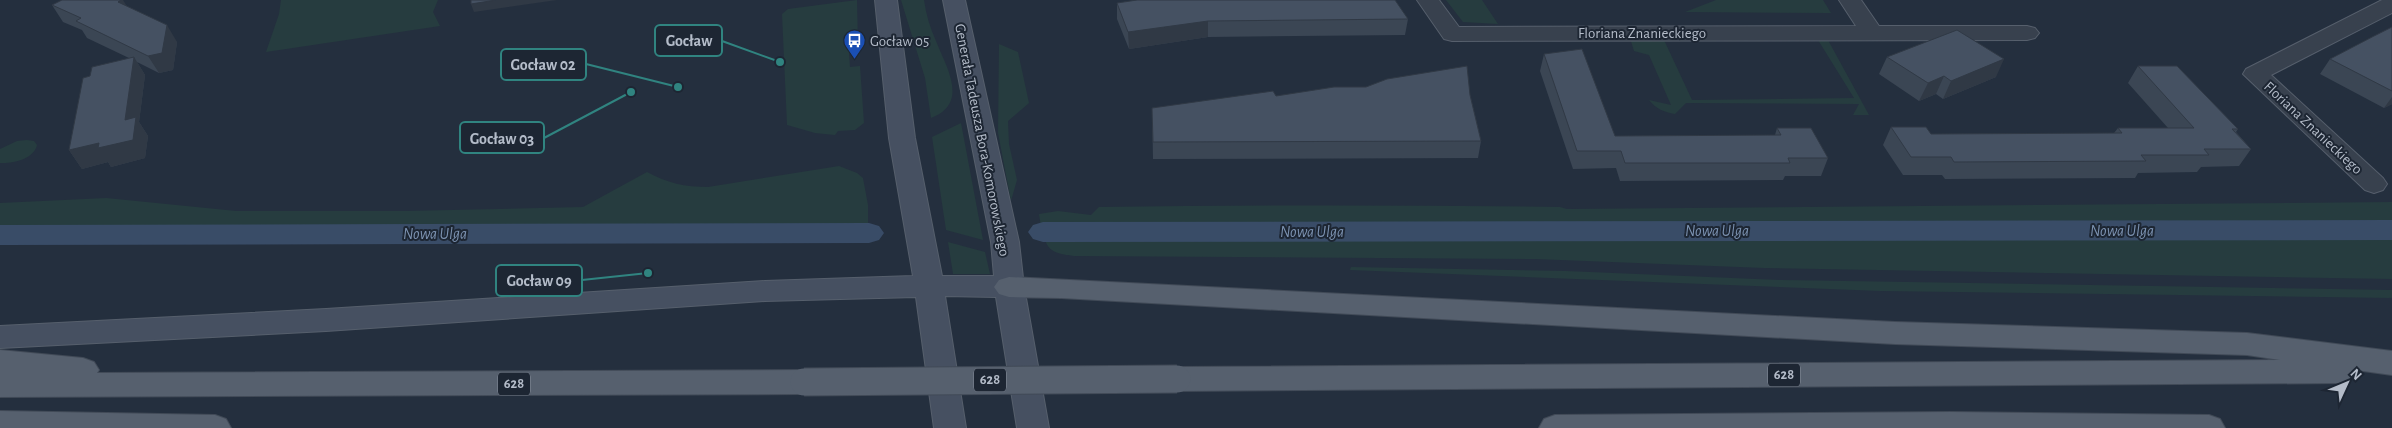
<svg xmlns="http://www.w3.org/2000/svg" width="2392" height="428" viewBox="0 0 2392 428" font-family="'Alegreya Sans',sans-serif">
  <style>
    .green { fill: #263c3f }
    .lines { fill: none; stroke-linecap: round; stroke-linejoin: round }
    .canal { fill: #394c67; fill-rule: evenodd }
    .street-casing { stroke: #565f6c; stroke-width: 2 }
    .secondary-casing { stroke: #565f6c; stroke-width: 2 }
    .primary-casing { stroke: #414a57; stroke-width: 2 }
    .street { fill: #38414e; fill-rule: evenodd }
    .secondary { fill: #465061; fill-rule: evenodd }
    .primary { fill: #56606e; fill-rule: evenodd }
    .primary-bridge-casing { stroke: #414a57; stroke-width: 29; stroke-linecap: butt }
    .primary-bridge { stroke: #56606e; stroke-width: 27 }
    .wall { fill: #3b4654 }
    .shaded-wall { fill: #303945 }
    .building { fill: #455162; stroke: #303945 }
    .labels { text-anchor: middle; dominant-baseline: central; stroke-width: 4; stroke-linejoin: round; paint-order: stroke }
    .shield { fill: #1d2633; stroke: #878f9c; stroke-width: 1 }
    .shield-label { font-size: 14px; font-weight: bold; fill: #b4bcc9 }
    .street-label { font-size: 15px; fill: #b4bcc9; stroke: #1d2633 }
    .poi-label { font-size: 15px; fill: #b4bcc9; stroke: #1d2633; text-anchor: start }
    .water-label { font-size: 16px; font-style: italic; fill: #7c92b1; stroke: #1d2633 }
    .leader { fill: none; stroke: #308480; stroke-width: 2 }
    .callout-dot { fill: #308480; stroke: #1d2633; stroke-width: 2 }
    .callout { fill: #1d2633; stroke: #308480; stroke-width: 2 }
    .callout-label { font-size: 16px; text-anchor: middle; font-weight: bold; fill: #b4bcc9 }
  </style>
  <rect width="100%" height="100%" fill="#242f3e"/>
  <path class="green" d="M281 0H438L433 12 440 26 266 52 279 14Z
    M857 0 858 44 849 54 850 67 860 66 864 123 855 130 838 131 835 135 815 133 787 125 782 14 788 9Z
    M901 0H924C926 14 930 28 936 41 946 67 970 103 931 118L925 78Z
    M1446 0H1482L1498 24 1463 22Z
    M1716 0H1823L1831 13 1685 12Z
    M1630 38 1664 40 1692 100 1854 98 1818 40H1828L1869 115H1853L1859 104 1686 103 1675 114C1664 112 1656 109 1649 100L1671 105 1649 55 1634 51Z
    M999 44 1018 52 1029 103 1008 121 1009 144 1017 180 1011 201 998 133Z
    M961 123 983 240 946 230 932 137Z
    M27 140 34 141 37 145C34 159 12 164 0 163V149L17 141Z
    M839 166 857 173 863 178 868 205V228L0 229V203L106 198 236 211H405L583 207 647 172C667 183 685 187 708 187Z
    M2392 202V221L2362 222 1041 227 1039 214 1058 211 1091 215 1099 207C1253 205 1406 205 1560 207L1567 209Z
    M2150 235 2392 237V279L1764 268 1535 259 1074 256C1061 254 1047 253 1045 238Z
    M948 242 985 252 990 274H953Z
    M1351 267 1566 271 1783 280 2392 290V298L1880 291 1350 270Z"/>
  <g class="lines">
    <path class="canal" d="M2392 220V240L1043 242 1033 239 1028 232 1033 225 1043 222Z
      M869 223 879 226 884 233 879 240 869 243 0 245V225Z"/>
    <defs>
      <path id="street" d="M1417 0H1439L1459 27 1856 26 1839 0H1861L1879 26H2027L2035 28 2039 33 2035 38 2027 40 1452 41 1444 39Z
        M2382 0H2392V13L2271 75 2383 178 2387 184 2383 190 2374 193 2365 190 2243 74 2246 69Z"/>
      <path id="secondary" d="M875 0H897L915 138 942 276H994L991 242 943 0H965L1019 242 1024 287 1049 428H1017L996 297 945 296 966 428H934L916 297 765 301 326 331 0 348V326L326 309 765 281 913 276 889 138Z"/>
      <path id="primary" d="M1009 277 1895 322 2247 333 2392 351V375L2356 370 2352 379 2341 383 1177 391 1166 387 1161 379 1166 371 1177 367 2280 360 2247 355 1895 344 1061 298 1009 297 999 294 994 287 999 280Z
        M0 350 83 358 94 362 99 370 97 373 804 370 815 374 820 382 815 390 804 394 0 397Z
        M0 411 215 415 226 419 231 428H0Z
        M1950 412 2209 415 2220 419 2225 428H1539L1544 419 1555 415Z"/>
    </defs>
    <use href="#street" class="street-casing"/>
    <use href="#secondary" class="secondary-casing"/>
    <use href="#primary" class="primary-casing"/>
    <use href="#street" class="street"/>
    <use href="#secondary" class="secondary"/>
    <use href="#primary" class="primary"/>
    <defs>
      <path id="primary-bridge" d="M804 382 1177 379"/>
    </defs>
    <use href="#primary-bridge" class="primary-bridge-casing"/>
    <use href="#primary-bridge" class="primary-bridge"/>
  </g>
  <path class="wall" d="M1117 3 1408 19 1405 35 1208 37 1129 49 1117 19Z
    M52 5 126 6 177 42 173 70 159 73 137 62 145 75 139 122 148 136 145 158 111 167 108 162 82 169 69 150 90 76 129 58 87 38 82 30 63 22Z
    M2392 27V104L2384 108 2320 74 2330 59Z
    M1544 54 1615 136 1775 135 1777 128 1828 158 1821 176H1785L1783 180 1620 181 1616 168 1573 169 1540 71Z
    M1887 57 1996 77 1943 99 1936 94 1919 101 1879 74Z
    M2138 66 2238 129 2236 132 2251 149 2239 166 2201 167 2197 172 2138 173 2135 178 1945 179 1942 175H1903L1883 145 1891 127 1931 134 2114 133 2118 128H2168L2128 83Z
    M1470 95 1481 141 1478 158 1153 159 1152 108 1276 96Z"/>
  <path class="shaded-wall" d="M121 0H123L133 16 118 2Z
    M496 0H557L474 12 471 4Z
    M1208 21V37L1129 49 1128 32Z
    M167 25 177 42 173 70 159 73 148 56Z
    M134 57 145 75 139 122 148 136 145 158 111 167 108 162 82 169 69 150 99 143 125 120Z
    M2004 59 1996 77 1943 99 1951 81Z
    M1944 76 1936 94 1919 101 1928 83Z
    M2392 97V104L2384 108Z"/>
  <path class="building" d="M62 0H121L118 2 167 25 162 53 148 56 76 21 81 18 52 5Z
    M471 0H496L471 4Z
    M1137 0H1395L1408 19 1208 21 1128 32 1117 3Z
    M2392 27V91L2330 59 2374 36Z
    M1957 30 2004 59 1951 81 1944 76 1928 83 1887 57Z
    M1582 49 1615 136 1781 135 1777 128H1811L1828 158H1788L1790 163H1625L1621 151H1577L1544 54Z
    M134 57 125 120 136 117 133 140 98 148 99 143 69 150 83 78 90 76 92 67Z
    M1467 66 1470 95 1481 141 1153 142 1152 108 1273 91 1276 96 1334 87H1366L1387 79Z
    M2138 66H2177L2238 129H2232L2251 149H2204L2209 155H2141L2146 161 1954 162 1951 157H1911L1891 127H1926L1931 134 2122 133 2118 128H2194Z"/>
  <defs>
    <symbol id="bus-pin" viewBox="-11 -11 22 30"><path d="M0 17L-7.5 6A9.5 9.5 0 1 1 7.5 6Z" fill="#1a4fb4" stroke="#1d2633"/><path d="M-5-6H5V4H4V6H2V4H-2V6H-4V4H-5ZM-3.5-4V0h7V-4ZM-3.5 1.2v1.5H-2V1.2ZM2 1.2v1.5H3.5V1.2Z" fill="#fff"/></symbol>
  </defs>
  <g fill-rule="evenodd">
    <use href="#bus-pin" x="842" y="28" width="25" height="34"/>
  </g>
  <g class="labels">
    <g class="shield">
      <rect x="1768" y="363.5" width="32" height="23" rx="4"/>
      <rect x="974" y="368.5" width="32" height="23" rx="4"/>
      <rect x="498" y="372.5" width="32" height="23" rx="4"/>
    </g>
    <g class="shield-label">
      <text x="1784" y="375">628</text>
      <text x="990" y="380">628</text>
      <text x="514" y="384">628</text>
    </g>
    <g class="street-label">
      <text x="1642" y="33">Floriana Znanieckiego</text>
      <text transform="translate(2313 128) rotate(43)">Floriana Znanieckiego</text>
      <text transform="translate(982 140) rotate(79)">Generała Tadeusza Bora-Komorowskiego</text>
    </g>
    <g class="poi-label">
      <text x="870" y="41">Gocław 05</text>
    </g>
    <g class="water-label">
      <text x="1717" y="231">Nowa Ulga</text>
      <text x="2122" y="231">Nowa Ulga</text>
      <text x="1312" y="232">Nowa Ulga</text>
      <text x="435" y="234">Nowa Ulga</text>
    </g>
  </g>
  <path class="leader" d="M780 62L722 41M678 87L586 64M631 92L544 138M648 273L582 280"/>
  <g class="callout-dot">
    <circle cx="780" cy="62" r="5"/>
    <circle cx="678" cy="87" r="5"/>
    <circle cx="631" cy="92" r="5"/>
    <circle cx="648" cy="273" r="5"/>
  </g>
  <g class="callout">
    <rect x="655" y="25" width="67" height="31" rx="5"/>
    <rect x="501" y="49" width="85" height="31" rx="5"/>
    <rect x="460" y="122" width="84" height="31" rx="5"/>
    <rect x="496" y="265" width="86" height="31" rx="5"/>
  </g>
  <g class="callout-label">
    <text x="689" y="46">Gocław</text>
    <text x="543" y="70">Gocław 02</text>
    <text x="502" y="144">Gocław 03</text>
    <text x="539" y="286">Gocław 09</text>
  </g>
  <g transform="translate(2347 383) rotate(46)" stroke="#1d2633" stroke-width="4" paint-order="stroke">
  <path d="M0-4L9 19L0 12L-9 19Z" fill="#b4bcc9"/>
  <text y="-8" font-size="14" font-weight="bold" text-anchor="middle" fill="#b4bcc9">N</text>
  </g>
</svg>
